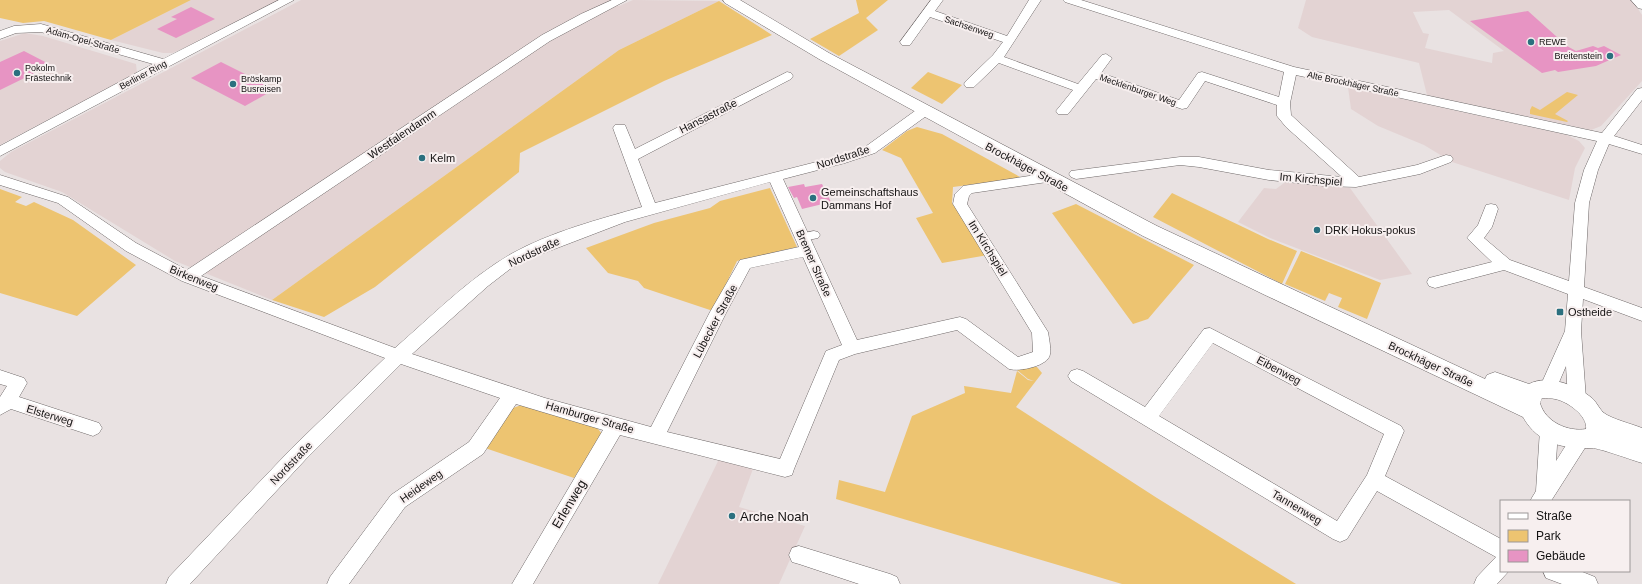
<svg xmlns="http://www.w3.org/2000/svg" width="1642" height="584" viewBox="0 0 1642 584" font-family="Helvetica,sans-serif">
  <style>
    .built { fill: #e3d3d3; fill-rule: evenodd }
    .green { fill: #edc471 }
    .building { fill: #e794c3 }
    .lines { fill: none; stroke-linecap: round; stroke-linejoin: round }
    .pedestrian-casing { stroke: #6f6969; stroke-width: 1 }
    .minor-casing { stroke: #6f6969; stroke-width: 1 }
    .tertiary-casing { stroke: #6f6969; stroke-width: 1 }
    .pedestrian { fill: #fff; fill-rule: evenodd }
    .minor { fill: #fff; fill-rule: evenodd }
    .tertiary { fill: #fff; fill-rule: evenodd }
    .poi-dot { fill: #2b707f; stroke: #f7efef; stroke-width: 1.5 }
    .labels { text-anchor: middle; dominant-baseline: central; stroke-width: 4; stroke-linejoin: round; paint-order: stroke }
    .far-street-label { font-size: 9px; fill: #141212; stroke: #f7efef }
    .far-poi-label { font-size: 9px; fill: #141212; stroke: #f7efef; text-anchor: start }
    .street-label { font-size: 11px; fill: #141212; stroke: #f7efef }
    .poi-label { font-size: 11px; fill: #141212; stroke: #f7efef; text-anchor: start }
    .near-street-label { font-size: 13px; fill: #141212; stroke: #f7efef }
    .near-poi-label { font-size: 13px; fill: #141212; stroke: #f7efef; text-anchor: start }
  </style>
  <rect width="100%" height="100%" fill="#e9e2e2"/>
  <path class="built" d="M191 0H279L192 45 172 53H163L111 40Z
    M301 0H609L619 6 633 0 719 1 619 50 272 300 175 261 62 192 5 172 0 168V161L11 152Z
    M1306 0H1632L1642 15V81L1601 126 1591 130 1427 95 1419 63 1312 37 1298 28ZM1449 10 1504 51 1493 53 1492 63 1425 48 1429 34 1423 33 1413 12Z
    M25 33 43 36 136 64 137 73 0 145V41Z
    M1348 87 1567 135 1579 141 1585 148 1575 168 1569 200 1452 162 1424 145 1378 126 1351 109Z
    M1288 180 1350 188 1412 274 1380 280 1270 238 1238 222 1264 188 1276 189Z
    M720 457 754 466 739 507 805 526 779 584H658Z"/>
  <path class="green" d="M0 0H191L111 40 44 21 23 23 0 18Z
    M856 0H888L866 18 878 30 839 56 810 39 859 13Z
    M719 1 772 35 664 81 520 153 519 172 375 287 324 317 272 300 619 50Z
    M928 72 962 85 942 104 911 88Z
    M1567 92 1578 95 1555 114 1568 121 1567 122 1530 114V110L1532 106 1540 110Z
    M917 127 942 134 1022 178 953 187 952 203 988 255 942 263 916 218 933 213 901 158 882 150 907 131Z
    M770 188 797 247 737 261 713 311 644 288 638 281 608 273 586 248 654 223 710 208 720 201Z
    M0 189 22 197 15 202 26 206 34 202 73 220 136 265 77 316 0 293Z
    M1172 193 1268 239 1297 251 1282 284 1153 217Z
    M1076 204 1194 265 1148 319 1133 324 1052 213Z
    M1301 251 1381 283 1367 319 1338 307 1342 298 1329 293 1325 301 1285 284Z
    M1025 367H1037L1042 373 1016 407 1157 498 1296 584H1122L836 499 839 480 885 492 912 416 965 393 964 386 1011 393 1017 371 1028 380 1034 381 1028 379 1017 370Z
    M527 403 595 425 602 434 574 478 485 448 513 408Z"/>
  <path class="building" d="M191 7 215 19 176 38 157 29 177 19 171 17Z
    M1528 11 1567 46 1576 51 1593 46 1598 48 1604 46 1621 55 1596 66 1558 72 1555 70 1542 73 1470 21Z
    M24 51 51 65 0 90V62Z
    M221 62 275 89 245 106 191 78Z
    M804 184 805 187 822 184 831 202 802 209 797 197 794 198 788 187Z"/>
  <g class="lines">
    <defs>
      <path id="pedestrian" d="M814 231 818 232 820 235 818 238 803 241 797 237 799 234Z"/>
      <path id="minor" d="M279 0H294L0 156V146L153 64 41 32 16 33 0 39V31L14 26 41 24 163 59Z
        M612 0H627L550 41 201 276 395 348C432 316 468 279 511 254 550 232 600 219 642 207L613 128 615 125H625L635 149 787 72 791 73 793 76 791 79 638 159 655 203 836 157 865 147 919 108H929L931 111 929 114 875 153 845 163 783 179 857 340 960 317 966 319 1018 357 1033 352 1032 333 953 204 955 194 963 186 1049 173 1054 175 1056 178 1054 181 972 193 969 196 967 204 1048 332C1049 339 1051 347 1050 354 1049 366 1019 372 1009 369L957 330 855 354 839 360 794 469 792 475 785 477 620 435 533 584H512L603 430 516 404 483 454 405 507 349 584H327L330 577 391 495 469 442 500 398 401 364 306 459 190 584H166L169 577 292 448 385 358 182 281 126 251 58 203 0 185V175L68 197 136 243 187 270 542 35 581 14ZM770 182 799 247 740 260 710 312 651 427 545 398 412 354 488 286 510 269 531 258 625 222ZM803 257 842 345 826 351 780 459 667 432 726 313 750 268Z
        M931 0H943L935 11 1007 36 1029 0H1041L1004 57 1078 84 1102 55 1106 54 1112 58 1101 73 1179 100 1198 73 1202 72 1279 97 1284 72 1065 2 1063 0H1081L1294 67 1602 133 1637 89 1642 88V100L1614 136 1642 145V154L1609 144 1598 170 1589 203 1584 287 1642 308V321L1583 299 1581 331 1586 399 1583 404 1577 406 1571 404 1568 399 1566 366 1554 394 1548 396 1542 394 1539 389 1565 331 1568 294 1504 270 1435 288 1429 286 1427 282 1429 278 1492 262 1467 238 1478 225 1486 205 1491 204 1496 205 1498 209 1492 227 1484 238 1510 260 1569 281 1575 203 1584 170 1597 141 1296 75 1290 103 1291 115 1359 177 1417 165 1446 155 1451 156 1453 159 1451 162 1420 174 1356 187 1325 186 1269 180 1199 167 1180 165 1076 179 1071 177 1069 174 1071 171 1180 157H1199L1269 170 1342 177 1286 127 1277 116V105L1205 81 1187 108 1182 109 1096 79 1068 114H1058L1056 111 1073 90 999 63 974 87H966L964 84 966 81 993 55 1003 42 930 17 910 45H902L900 42Z
        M1631 0H1642V9L1638 8Z
        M1210 328 1401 426 1404 431 1385 476 1501 539V571L1508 572 1497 584H1474L1477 577 1496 557 1377 491 1347 539 1340 542 1333 539 1071 381 1068 376 1071 371 1077 369 1083 371 1145 407 1204 329ZM1213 343 1384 434 1367 475 1337 521 1159 416Z
        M0 370 24 378 27 383 19 397 99 423 102 428 99 433 93 436 11 409 0 415V397L7 386 0 384Z
        M1549 422 1555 425 1558 430 1556 461C1564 450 1572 429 1587 434L1590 440 1551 501H1530L1536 491 1540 430 1543 425Z
        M799 546 890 574 897 577 900 584H859L799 564 792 562 789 555 792 548Z
        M1543 571H1580L1595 577 1598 584H1562L1546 578Z"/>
      <path id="tertiary" d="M723 0H740L829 53 1157 226 1485 379 1487 375 1495 372 1529 384C1548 374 1577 385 1593 399 1597 403 1600 410 1604 413 1612 419 1632 424 1642 428V463C1632 460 1599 448 1592 448 1564 449 1538 444 1523 417L1265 295 1143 236 819 59 725 3ZM1542 398C1547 398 1551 398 1555 399 1567 401 1588 416 1586 429 1568 432 1545 422 1540 403Z"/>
    </defs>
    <use href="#pedestrian" class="pedestrian-casing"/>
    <use href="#minor" class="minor-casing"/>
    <use href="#tertiary" class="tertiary-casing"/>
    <use href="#pedestrian" class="pedestrian"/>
    <use href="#minor" class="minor"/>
    <use href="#tertiary" class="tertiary"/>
  </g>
  <g class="poi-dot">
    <circle cx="1531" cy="42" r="4"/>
    <circle cx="1610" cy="56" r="4"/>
    <circle cx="17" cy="73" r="4"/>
    <circle cx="233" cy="84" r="4"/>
    <circle cx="422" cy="158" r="4"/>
    <circle cx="813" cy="198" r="4"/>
    <circle cx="1317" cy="230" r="4"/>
    <rect x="1556" y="308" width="8" height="8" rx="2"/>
    <circle cx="732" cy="516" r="4"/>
  </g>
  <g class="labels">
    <g class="far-street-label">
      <text transform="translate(969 27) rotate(19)">Sachsenweg</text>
      <text transform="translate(83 40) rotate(16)">Adam-Opel-Straße</text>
      <text transform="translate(143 75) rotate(-28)">Berliner Ring</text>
      <text transform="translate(1353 84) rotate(12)">Alte Brockhäger Straße</text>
      <text transform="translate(1138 90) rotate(19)">Mecklenburger Weg</text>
    </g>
    <g class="far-poi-label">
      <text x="1539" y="42">REWE</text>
      <text x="1602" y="56" text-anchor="end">Breitenstein</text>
      <text x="25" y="68">Pokolm<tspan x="25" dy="10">Frästechnik</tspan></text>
      <text x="241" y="79">Bröskamp<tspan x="241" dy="10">Busreisen</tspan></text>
    </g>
    <g class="street-label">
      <text transform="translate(708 116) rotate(-27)">Hansastraße</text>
      <text transform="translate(402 134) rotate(-34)">Westfalendamm</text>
      <text transform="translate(843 157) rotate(-18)">Nordstraße</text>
      <text transform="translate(1027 167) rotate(28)">Brockhäger Straße</text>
      <text transform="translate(1311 179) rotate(5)">Im Kirchspiel</text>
      <text transform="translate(988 248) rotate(58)">Im Kirchspiel</text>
      <text transform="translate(534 252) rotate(-25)">Nordstraße</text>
      <text transform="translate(814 263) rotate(66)">Bremer Straße</text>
      <text transform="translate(194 278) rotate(22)">Birkenweg</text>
      <text transform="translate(715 321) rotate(-62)">Lübecker Straße</text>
      <text transform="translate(1431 364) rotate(25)">Brockhäger Straße</text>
      <text transform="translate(1279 370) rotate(28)">Eibenweg</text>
      <text transform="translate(50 415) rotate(17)">Elsterweg</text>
      <text transform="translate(590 417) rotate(16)">Hamburger Straße</text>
      <text transform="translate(291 463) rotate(-46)">Nordstraße</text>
      <text transform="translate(421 486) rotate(-35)">Heideweg</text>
      <text transform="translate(1297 507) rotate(31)">Tannenweg</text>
    </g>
    <g class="poi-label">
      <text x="430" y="158">Kelm</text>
      <text x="821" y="192">Gemeinschaftshaus<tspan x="821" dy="13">Dammans Hof</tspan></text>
      <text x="1325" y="230">DRK Hokus-pokus</text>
      <text x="1568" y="312">Ostheide</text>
    </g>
    <g class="near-street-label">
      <text transform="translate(569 504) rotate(-59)">Erlenweg</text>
    </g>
    <g class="near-poi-label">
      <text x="740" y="516">Arche Noah</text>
    </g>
  </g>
  <rect x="1500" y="500" width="130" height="72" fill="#f7efef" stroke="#9c9797"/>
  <rect x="1508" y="513" width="20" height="6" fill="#ffffff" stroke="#9c9797"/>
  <text x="1536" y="520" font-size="12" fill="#141212">Straße</text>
  <rect x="1508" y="530" width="20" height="12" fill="#edc471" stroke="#9c9797"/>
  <text x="1536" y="540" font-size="12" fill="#141212">Park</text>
  <rect x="1508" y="550" width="20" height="12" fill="#e794c3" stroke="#9c9797"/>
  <text x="1536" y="560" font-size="12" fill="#141212">Gebäude</text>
</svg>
